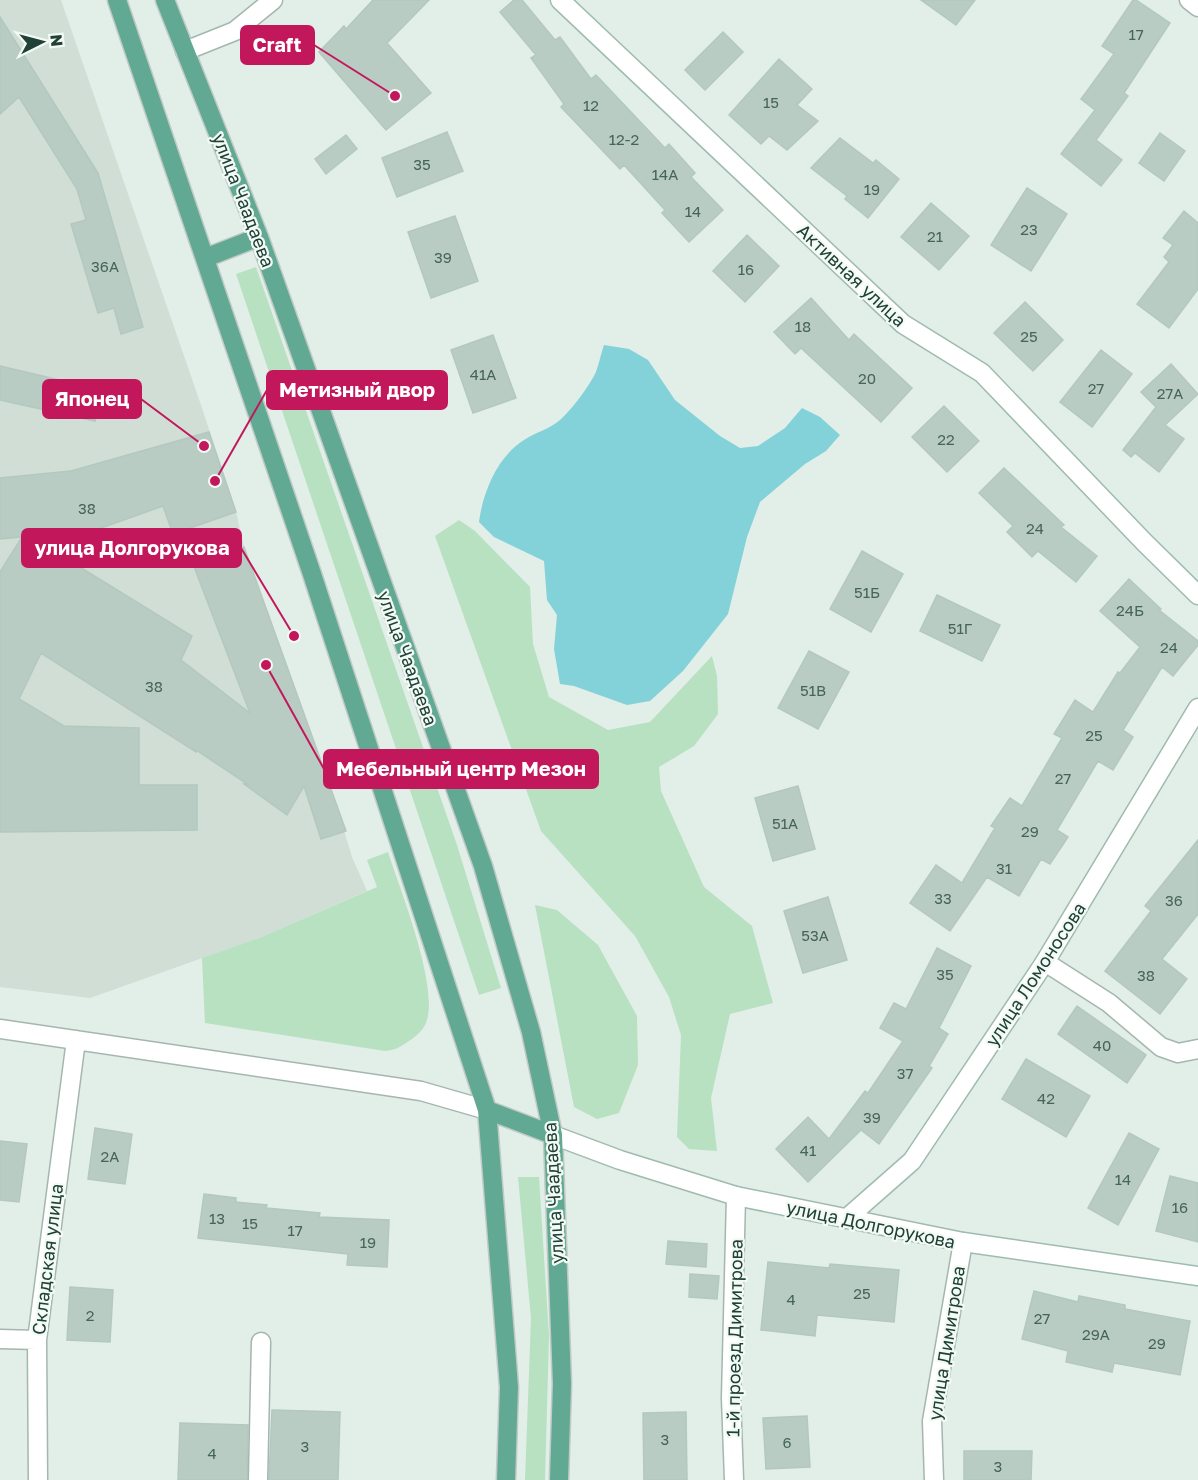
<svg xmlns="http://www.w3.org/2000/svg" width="1198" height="1480" viewBox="0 0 1198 1480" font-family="'Golos Text',sans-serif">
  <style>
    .built { fill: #d0ded6 }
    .green { fill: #b8e1c1 }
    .water { fill: #83d1d9 }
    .building { fill: #b9ccc3; stroke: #b3c8be; stroke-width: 1.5 }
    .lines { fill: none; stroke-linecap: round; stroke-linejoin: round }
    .street-casing { stroke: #a4b7af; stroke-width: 21 }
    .secondary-casing { stroke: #9fbbaf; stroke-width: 21 }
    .primary-casing { stroke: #c0cac7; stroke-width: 21 }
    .street { stroke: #fff; stroke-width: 18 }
    .secondary { stroke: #fff; stroke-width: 18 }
    .primary { stroke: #61a992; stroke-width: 18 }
    .labels { text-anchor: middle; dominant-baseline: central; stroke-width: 4.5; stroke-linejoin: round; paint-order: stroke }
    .number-label { font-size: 15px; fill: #466459 }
    .street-label { font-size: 18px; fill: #1f4136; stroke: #f3faf6 }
    .leader { fill: none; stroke: #c2185b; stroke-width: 2 }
    .callout-dot { fill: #c2185b; stroke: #f3faf6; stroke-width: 2 }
    .callout { fill: #c2185b; stroke: #c2185b; stroke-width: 2 }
    .callout-label { font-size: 20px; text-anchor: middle; font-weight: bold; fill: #fff }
  </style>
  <rect width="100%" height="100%" fill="#e2eee8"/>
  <path class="built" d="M0 0H61L201 405 236 512 244 547 328 778 352 857 367 891 259 938 90 998 0 987Z"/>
  <path class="green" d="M256 267 457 845 501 988 479 995 236 274Z
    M459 520 475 531 530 587 533 644 549 697 608 730 650 722 712 656 717 676 718 714 694 746 659 767 661 791 704 887 752 926 773 1003 730 1014 711 1098 717 1151 689 1149 677 1137 681 1035 669 997 635 936 541 831 435 536Z
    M388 852C399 887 442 992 425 1025 422 1031 415 1037 409 1041 400 1047 396 1050 385 1051L205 1023 202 958 259 938 377 887 367 860Z
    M535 905 557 910 598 945 637 1016 638 1065 619 1113 597 1119 574 1107Z
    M518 1177H539L549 1336 545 1480H525L531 1318Z"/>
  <path class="water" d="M604 345 629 349 648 360 675 400 720 436 740 448 758 446 785 428 802 408 820 417 840 435 826 451 805 464 760 502 747 537 728 614 683 671 650 701 627 705 574 686 560 684 554 649 557 615 547 600 544 561 494 537 479 522C483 492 497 457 524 440 536 432 550 429 560 420 573 408 588 388 596 372 599 363 601 354 604 345Z"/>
  <path class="building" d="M373 0H429L387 43 431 93 386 130 319 52 344 26 346 29Z
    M514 0H522L555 40 560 37 591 79 596 75 665 148 669 144 695 173 691 177 723 210 689 242 662 213 665 210 624 165 620 169 561 107 564 104 531 58 536 55 500 12Z
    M921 0H975L956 25Z
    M1133 0H1136L1170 23 1124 93 1128 96 1096 140 1122 160 1101 186 1061 154 1095 110 1081 99 1114 54 1102 46Z
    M0 17 98 173 143 327 121 334 114 308 98 313 71 224 86 220 77 189 19 97 0 114Z
    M723 32 743 52 705 90 685 70Z
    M779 59 812 89 797 105 818 121 787 150 769 136 761 144 729 115Z
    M447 132 463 171 397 197 382 158Z
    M1160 133 1185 151 1164 181 1139 163Z
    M346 135 357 149 326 174 315 159Z
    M840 138 873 163 876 160 899 179 868 218 845 199 847 196 811 168Z
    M1027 188 1067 214 1031 271 991 245Z
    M931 203 969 236 939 270 901 237Z
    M1184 211 1198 223V289L1169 328 1137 304 1169 262 1164 257 1173 245 1163 238Z
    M455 216 478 281 431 298 408 232Z
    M747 235 779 266 745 302 713 271Z
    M811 298 849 340 854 334 912 388 881 422 801 348 795 354 774 332Z
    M1025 302 1063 340 1033 371 994 333Z
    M493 335 516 398 473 413 451 350Z
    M1101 350 1132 374 1092 427 1060 402Z
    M1171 364 1198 394 1165 425 1184 439 1159 472 1135 453 1131 457 1123 450 1156 407 1141 392Z
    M0 366 102 390 95 421 0 400Z
    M944 406 979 441 947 472 912 437Z
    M209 432 236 512 173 534 163 506 90 532 31 537 192 636 181 660 250 713 193 564 244 547 346 831 321 839 304 786 287 815 244 784H247L196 750V752L41 653 19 699 64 726 139 728V785H197V830L0 832V572L22 537 0 539V478L71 471Z
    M1004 468 1064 525 1061 527 1097 556 1076 582 1038 551 1032 557 1007 532 1013 526 979 493Z
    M862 551 903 574 871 632 830 609Z
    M1129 579 1161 609 1159 610 1198 641V645L1173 676 1162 667 1123 730 1133 737 1113 770 1098 761 1057 830 1068 837 1050 864 1041 859 1019 896 987 877 950 931 910 903 936 865 962 883 995 828 991 826 1010 798 1022 806 1062 738 1054 734 1075 700 1093 712 1118 672 1120 673 1140 647 1100 611Z
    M937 595 1000 625 982 661 920 631Z
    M809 651 849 672 818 729 778 708Z
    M798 786 815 849 773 861 755 798Z
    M1198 840V914L1162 959 1187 979 1160 1014 1105 971 1151 911 1145 906Z
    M828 897 847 960 803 973 784 911Z
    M937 948 971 966 939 1028 948 1034 929 1066 932 1068 879 1144 861 1130 808 1182 776 1149 808 1117 829 1139 865 1091 868 1093 903 1041 880 1028 894 1003 906 1009Z
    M1077 1006 1146 1055 1127 1083 1058 1034Z
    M1026 1059 1090 1096 1066 1137 1002 1099Z
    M95 1128 132 1134 125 1184 88 1179Z
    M1129 1133 1159 1149 1118 1225 1088 1208Z
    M0 1141 27 1144 19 1202 0 1200Z
    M1170 1176 1198 1183V1242L1156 1231Z
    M204 1194 236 1198V1202L267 1205 266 1208 320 1213 319 1217 389 1220 387 1267 347 1265 348 1254 198 1238Z
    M668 1241 707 1244 706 1267 666 1264Z
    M768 1262 829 1268 830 1264 899 1270 894 1322 817 1315 815 1336 761 1330Z
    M690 1274 719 1276 717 1299 689 1297Z
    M70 1287 113 1290 110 1342 67 1340Z
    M1034 1291 1078 1302 1079 1296 1125 1305V1309L1190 1321 1180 1375 1114 1363 1112 1372 1066 1362 1068 1351 1022 1339Z
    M272 1410 340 1412 338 1480H269Z
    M686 1412 687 1480H644L643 1413Z
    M807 1416 810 1467 766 1469 763 1418Z
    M180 1423 248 1425 247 1480H178Z
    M964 1451H1032L1031 1480H964Z"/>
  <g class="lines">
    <defs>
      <path id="street" d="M1189 0 1198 7
        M185 51 235 31 273 0
        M1045 962 1109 1003 1161 1047 1178 1053 1198 1049
        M0 1029 421 1091 487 1110
        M0 1339 37 1340
        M38 1480 37 1340 76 1040
        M258 1480 261 1342
        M734 1480 731 1398 736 1196
        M934 1480 932 1421 963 1242"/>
      <path id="secondary" d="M560 0 903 324 982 373 1144 542 1198 595
        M553 1135 620 1160 736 1196 963 1242 1198 1276
        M846 1219 912 1161 1045 962 1198 708"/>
      <path id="primary" d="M117 0 312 574 487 1110 509 1387 506 1480
        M165 0 259 237 483 866 531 1032 553 1135 562 1384 559 1480
        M205 258 259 237
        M487 1110 553 1135"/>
    </defs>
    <use href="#street" class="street-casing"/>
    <use href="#secondary" class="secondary-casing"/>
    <use href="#primary" class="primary-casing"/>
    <use href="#street" class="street"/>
    <use href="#secondary" class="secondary"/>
    <use href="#primary" class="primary"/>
  </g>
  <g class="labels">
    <g class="number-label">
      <text x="1136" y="34">17</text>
      <text x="771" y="102">15</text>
      <text x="591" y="105">12</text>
      <text x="624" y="139">12-2</text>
      <text x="422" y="164">35</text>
      <text x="665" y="174">14А</text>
      <text x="872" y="189">19</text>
      <text x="693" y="211">14</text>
      <text x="1029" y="229">23</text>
      <text x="935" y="236">21</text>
      <text x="443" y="257">39</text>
      <text x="105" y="266">36А</text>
      <text x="746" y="269">16</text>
      <text x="803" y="326">18</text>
      <text x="1029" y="336">25</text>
      <text x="483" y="374">41А</text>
      <text x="867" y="378">20</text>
      <text x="1096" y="388">27</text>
      <text x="1170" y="393">27А</text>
      <text x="946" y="439">22</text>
      <text x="87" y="508">38</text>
      <text x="1035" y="528">24</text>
      <text x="867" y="592">51Б</text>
      <text x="1130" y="610">24Б</text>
      <text x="960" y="628">51Г</text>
      <text x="1169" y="647">24</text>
      <text x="154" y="686">38</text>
      <text x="813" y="690">51В</text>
      <text x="1094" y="735">25</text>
      <text x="1063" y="778">27</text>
      <text x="785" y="823">51А</text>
      <text x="1030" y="831">29</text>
      <text x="1004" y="868">31</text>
      <text x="943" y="898">33</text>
      <text x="1174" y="900">36</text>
      <text x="815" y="935">53А</text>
      <text x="945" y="974">35</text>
      <text x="1146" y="975">38</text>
      <text x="1102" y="1045">40</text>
      <text x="905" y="1073">37</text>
      <text x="1046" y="1098">42</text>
      <text x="872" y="1117">39</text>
      <text x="808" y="1150">41</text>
      <text x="110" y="1156">2А</text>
      <text x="1123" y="1179">14</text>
      <text x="1180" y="1207">16</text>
      <text x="217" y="1218">13</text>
      <text x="250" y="1223">15</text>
      <text x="295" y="1230">17</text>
      <text x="368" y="1242">19</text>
      <text x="862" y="1293">25</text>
      <text x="791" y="1299">4</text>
      <text x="90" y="1315">2</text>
      <text x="1042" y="1318">27</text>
      <text x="1096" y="1334">29А</text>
      <text x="1157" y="1343">29</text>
      <text x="665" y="1439">3</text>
      <text x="787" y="1442">6</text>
      <text x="305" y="1446">3</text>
      <text x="212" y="1453">4</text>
      <text x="998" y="1466">3</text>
    </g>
    <g class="street-label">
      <text transform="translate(244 200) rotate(69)">улица Чаадаева</text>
      <text transform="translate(852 275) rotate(43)">Активная улица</text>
      <text transform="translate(408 658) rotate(70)">улица Чаадаева</text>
      <text transform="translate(1035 974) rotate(-57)">улица Ломоносова</text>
      <text transform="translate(553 1193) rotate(-93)">улица Чаадаева</text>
      <text transform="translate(871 1224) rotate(12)">улица Долгорукова</text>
      <text transform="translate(47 1259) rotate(-83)">Складская улица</text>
      <text transform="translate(734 1338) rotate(-89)">1-й проезд Димитрова</text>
      <text transform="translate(946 1343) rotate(-81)">улица Димитрова</text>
    </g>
  </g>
  <path class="leader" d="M395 96L314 45M215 481L267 390M204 446L141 399M294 636L241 548M266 665L324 769"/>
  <g class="callout-dot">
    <circle cx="395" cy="96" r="6"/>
    <circle cx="215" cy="481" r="6"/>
    <circle cx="204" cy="446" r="6"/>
    <circle cx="294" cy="636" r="6"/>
    <circle cx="266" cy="665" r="6"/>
  </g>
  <g class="callout">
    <rect x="241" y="26" width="73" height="38" rx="6"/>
    <rect x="267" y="371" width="180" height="38" rx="6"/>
    <rect x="43" y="380" width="98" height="38" rx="6"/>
    <rect x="22" y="529" width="219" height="38" rx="6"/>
    <rect x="324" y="750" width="274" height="38" rx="6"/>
  </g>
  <g class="callout-label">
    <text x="277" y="52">Craft</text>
    <text x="357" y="397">Метизный двор</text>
    <text x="92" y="406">Японец</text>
    <text x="132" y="555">улица Долгорукова</text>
    <text x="461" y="776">Мебельный центр Мезон</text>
  </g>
  <g transform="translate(42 42) rotate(84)" stroke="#f3faf6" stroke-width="4.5" paint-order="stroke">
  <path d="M0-4.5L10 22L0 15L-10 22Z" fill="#1f4136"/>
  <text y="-9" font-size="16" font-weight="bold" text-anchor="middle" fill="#1f4136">N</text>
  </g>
</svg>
